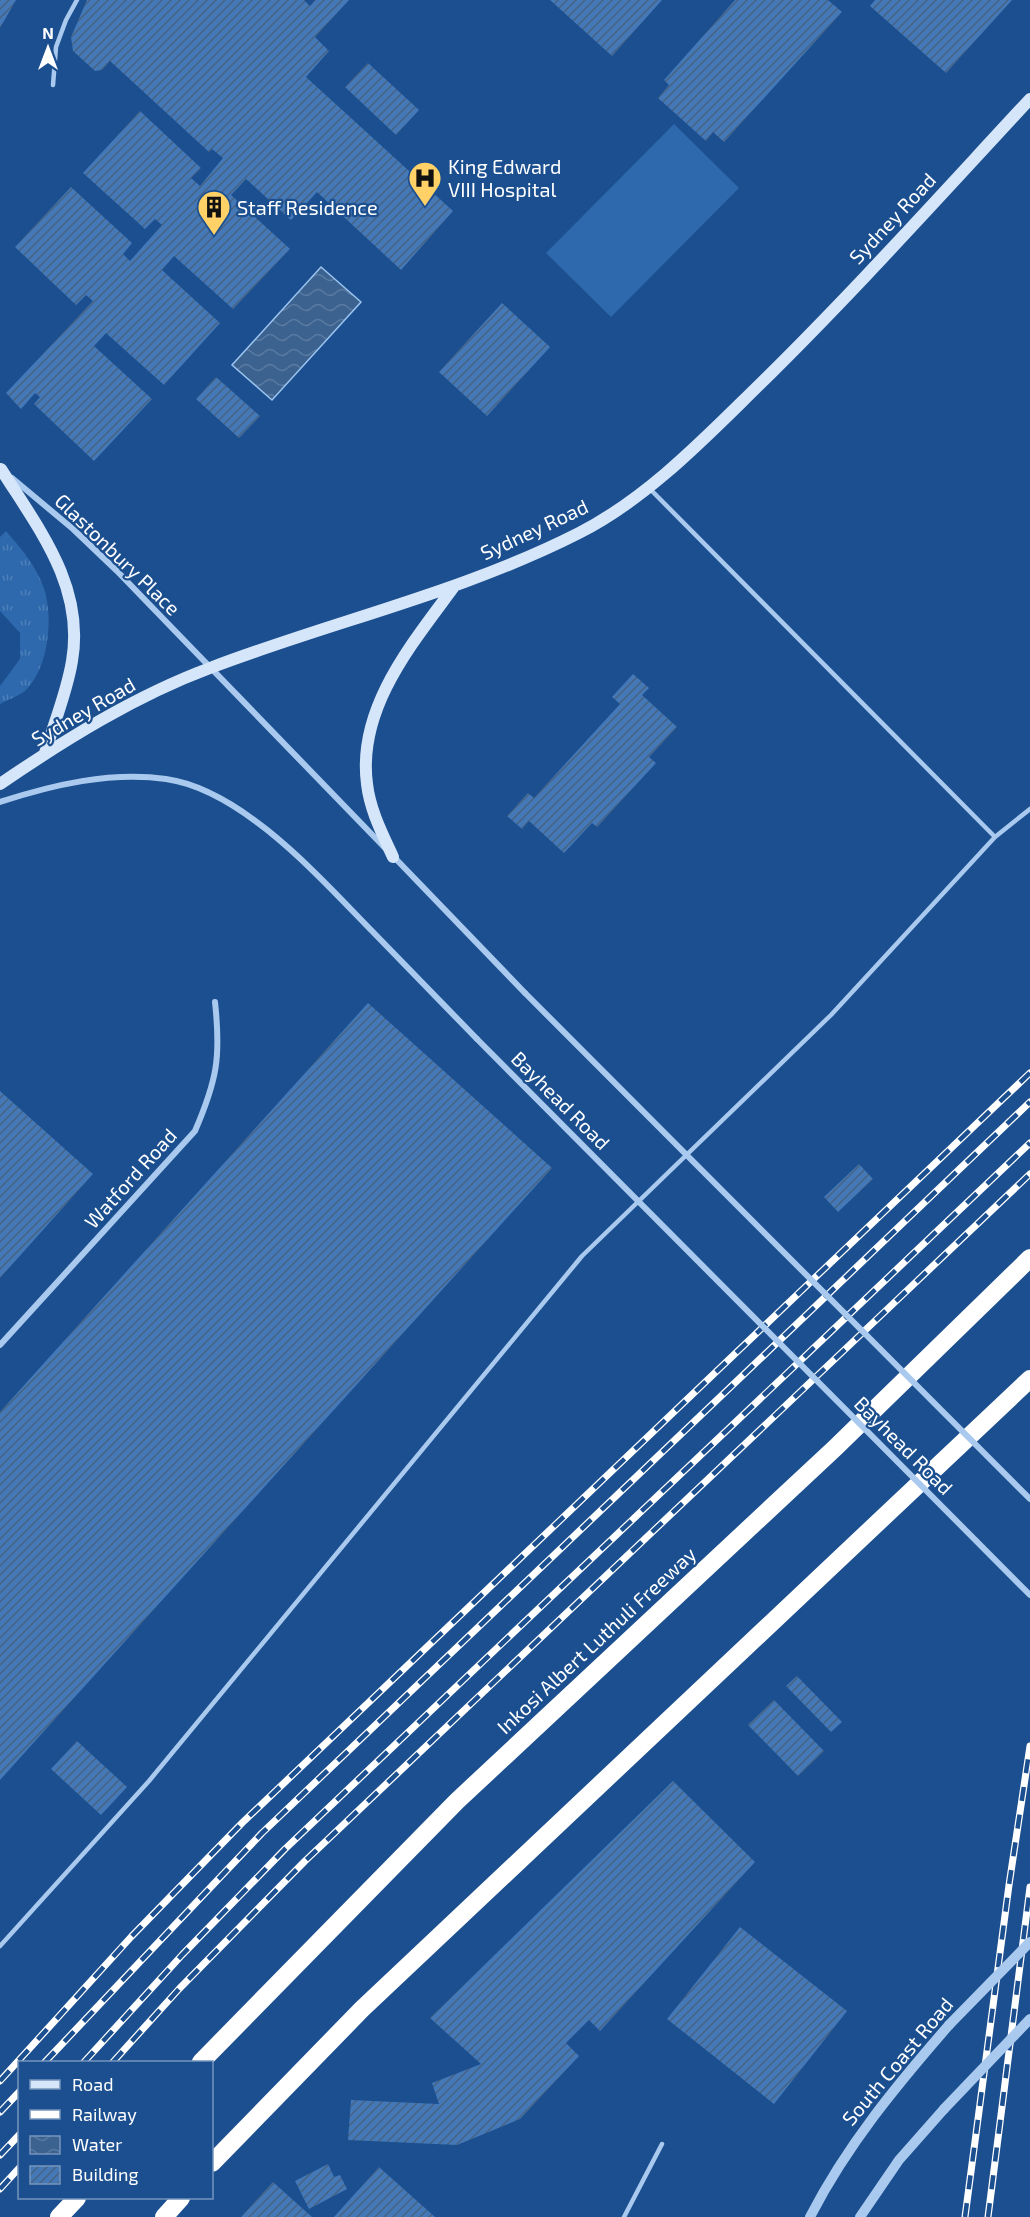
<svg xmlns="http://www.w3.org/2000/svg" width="1030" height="2217" viewBox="0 0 1030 2217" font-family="'Exo 2',sans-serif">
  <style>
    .grass { fill: url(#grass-tufts) }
    .garden { fill: #2e69ad }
    .water { fill: url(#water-waves); stroke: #9cc4f0; stroke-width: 1.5 }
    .building { fill: url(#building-hatch) }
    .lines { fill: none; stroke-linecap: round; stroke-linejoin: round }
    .service { stroke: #a9c9ee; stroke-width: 4.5 }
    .minor { stroke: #a9c9ee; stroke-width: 6 }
    .tertiary { stroke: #a9c9ee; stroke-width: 10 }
    .secondary { stroke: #d6e6fa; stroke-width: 12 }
    .motorway { stroke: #fff; stroke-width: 18 }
    .rail-casing { stroke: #fff; stroke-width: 7 }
    .rail { stroke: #1b4f8f; stroke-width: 4.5; stroke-dasharray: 14; stroke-linecap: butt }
    .minor-bridge { stroke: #a9c9ee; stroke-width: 6 }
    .tertiary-bridge { stroke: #a9c9ee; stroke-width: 10 }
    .labels { text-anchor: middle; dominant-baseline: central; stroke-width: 4.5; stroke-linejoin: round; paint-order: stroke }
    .poi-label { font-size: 20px; fill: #fff; stroke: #1b4f8f; text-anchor: start }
    .street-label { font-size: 20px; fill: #fff; stroke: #1b4f8f }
  </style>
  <defs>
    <pattern id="grass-tufts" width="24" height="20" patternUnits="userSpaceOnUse" patternTransform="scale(1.5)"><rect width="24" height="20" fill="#2e69ad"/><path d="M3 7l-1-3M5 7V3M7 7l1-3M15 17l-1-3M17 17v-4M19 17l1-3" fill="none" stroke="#4d80b9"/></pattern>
    <pattern id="water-waves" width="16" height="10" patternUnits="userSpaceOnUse" patternTransform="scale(1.5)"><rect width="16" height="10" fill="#3c6290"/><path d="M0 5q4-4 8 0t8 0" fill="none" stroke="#597aa1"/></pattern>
    <pattern id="building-hatch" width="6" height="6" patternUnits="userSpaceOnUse" patternTransform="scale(1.5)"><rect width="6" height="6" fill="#4478b7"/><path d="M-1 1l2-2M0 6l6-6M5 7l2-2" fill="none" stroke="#486282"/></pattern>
  </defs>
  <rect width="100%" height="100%" fill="#1b4f8f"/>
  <path class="grass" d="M6 531C19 546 33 562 41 581 55 610 50 668 25 691 19 696 7 700 0 704V686L20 659V633L0 611V537Z"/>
  <path class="garden" d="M674 124 739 188 611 317 546 253Z"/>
  <path class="water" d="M321 267 361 302 272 400 232 365Z"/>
  <path class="building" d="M0 0H16L0 28Z
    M87 0H304L310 6 315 0H349L315 37 329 51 306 77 453 211 401 270 317 192 291 220 246 179 231 195 290 249 233 309 174 256 162 270 220 323 164 385 106 333 94 346 152 399 94 461 34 404 40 397 35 393 21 409 6 393 93 301 86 295 76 305 15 247 71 187 132 243 123 254 130 261 162 225 155 219 145 229 83 173 140 111 201 168 191 178 200 186 223 158 212 149 209 152 110 61 102 70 95 71 73 51 71 37Z
    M550 0H662L612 56Z
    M735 0H828L842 12 724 142 713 132 706 141 658 98 669 85 664 80Z
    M875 0H1012L946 73 870 6Z
    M368 63 419 110 396 135 345 87Z
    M502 303 550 347 487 416 439 372Z
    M216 377 260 416 239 438 196 399Z
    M633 674 649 688 642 695 677 727 649 757 656 763 597 827 592 823 564 853 529 821 522 829 507 816 528 793 534 798 620 704 612 697Z
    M368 1003 552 1168 0 1780V1412Z
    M0 1091 93 1174 0 1278Z
    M859 1164 873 1179 838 1212 824 1197Z
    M797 1676 842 1722 831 1732 786 1686Z
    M774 1700 824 1751 798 1776 748 1725Z
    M77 1741 127 1787 101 1815 51 1769Z
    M673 1781 755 1862 600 2031 589 2020 566 2043 579 2056 520 2119 457 2145 348 2140 351 2100 439 2104 432 2083 481 2064 430 2018Z
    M740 1927 847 2011 774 2104 667 2019Z
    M328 2164 334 2177 340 2175 347 2189 309 2209 295 2181Z
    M379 2167 435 2217H334Z
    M273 2182 312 2217H241Z"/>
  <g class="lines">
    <path class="service" d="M53 85 56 47 66 20 77 0
      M995 837 1030 809
      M0 1946 149 1781 582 1256 831 1015 995 837 650 489
      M624 2217 662 2144"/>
    <path class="minor" d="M12 478 73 529 117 571 386 849
      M0 802C52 785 111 771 166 779 243 790 320 878 372 931 407 967 442 1003 477 1039
      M393 856 525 993
      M0 1345 195 1131C217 1080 221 1057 215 1002"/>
    <path class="tertiary" d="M810 2217C847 2145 896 2086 949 2025
      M860 2217 899 2160 944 2109"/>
    <path class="secondary" d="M1 469C38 528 85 586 72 661 67 692 54 723 45 753
      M0 784C66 739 135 696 210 668 333 621 461 593 579 533 646 499 702 441 755 389 850 296 939 197 1030 99
      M393 857C382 833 370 810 367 784 357 709 411 645 453 588"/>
    <path class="motorway" d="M201 2062 457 1801 835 1448 1030 1258
      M212 2163 362 2009 1030 1379
      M59 2217 77 2198
      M164 2217 181 2198"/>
    <defs>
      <path id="rail" d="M45 2062 262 1833 1030 1102
        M84 2062 182 1955 285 1849 1030 1143
        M113 2062 179 1989 305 1861 1030 1174
        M0 2081 131 1937 242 1823 1030 1073
        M0 2112 20 2091
        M0 2155 20 2134
        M0 2189 20 2167
        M965 2217 1009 1885 1030 1746
        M988 2217 1030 1887"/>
    </defs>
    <use href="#rail" class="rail-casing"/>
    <use href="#rail" class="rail"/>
    <path class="minor-bridge" d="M525 993 1030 1499
      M477 1039 1030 1595"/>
    <path class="tertiary-bridge" d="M949 2025 1030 1942
      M944 2109 1030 2019"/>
  </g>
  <defs>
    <symbol id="hospital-pin" viewBox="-11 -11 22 30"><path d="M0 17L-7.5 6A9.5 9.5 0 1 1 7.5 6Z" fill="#ffd166" stroke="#1b4f8f"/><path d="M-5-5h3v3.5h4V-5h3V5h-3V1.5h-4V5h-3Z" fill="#111"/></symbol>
    <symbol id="building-pin" viewBox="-11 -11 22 30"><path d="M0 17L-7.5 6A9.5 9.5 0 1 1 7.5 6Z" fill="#ffd166" stroke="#1b4f8f"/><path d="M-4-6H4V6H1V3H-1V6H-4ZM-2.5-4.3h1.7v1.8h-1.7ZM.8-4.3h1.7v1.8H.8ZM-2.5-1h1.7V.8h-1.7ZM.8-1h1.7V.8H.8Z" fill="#111"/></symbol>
  </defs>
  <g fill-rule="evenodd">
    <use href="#hospital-pin" x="406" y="159" width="38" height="52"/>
    <use href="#building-pin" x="195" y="188" width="38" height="52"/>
  </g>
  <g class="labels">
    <g class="poi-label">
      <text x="448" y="166">King Edward<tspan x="448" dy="23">VIII Hospital</tspan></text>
      <text x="237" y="207">Staff Residence</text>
    </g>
    <g class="street-label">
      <text transform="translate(892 218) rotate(-47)">Sydney Road</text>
      <text transform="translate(534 529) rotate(-25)">Sydney Road</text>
      <text transform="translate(118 554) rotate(44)">Glastonbury Place</text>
      <text transform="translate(83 711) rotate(-30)">Sydney Road</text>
      <text transform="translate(561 1100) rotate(45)">Bayhead Road</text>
      <text transform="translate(130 1178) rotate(-48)">Watford Road</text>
      <text transform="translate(904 1445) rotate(45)">Bayhead Road</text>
      <text transform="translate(596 1640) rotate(-43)">Inkosi Albert Luthuli Freeway</text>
      <text transform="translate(897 2061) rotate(-50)">South Coast Road</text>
    </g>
  </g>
  <rect x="18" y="2061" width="195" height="138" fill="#1b4f8f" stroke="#7695bc" stroke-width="1.5"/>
  <rect x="30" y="2080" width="30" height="9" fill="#d6e6fa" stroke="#7695bc" stroke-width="1.5"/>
  <text x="72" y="2091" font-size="18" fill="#ffffff">Road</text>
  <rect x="30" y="2110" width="30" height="9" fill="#ffffff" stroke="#7695bc" stroke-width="1.5"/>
  <text x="72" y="2121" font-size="18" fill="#ffffff">Railway</text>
  <rect x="30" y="2136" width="30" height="18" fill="url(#water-waves)" stroke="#7695bc" stroke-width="1.5"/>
  <text x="72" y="2151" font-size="18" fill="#ffffff">Water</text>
  <rect x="30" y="2166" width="30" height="18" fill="url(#building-hatch)" stroke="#7695bc" stroke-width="1.5"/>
  <text x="72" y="2181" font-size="18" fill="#ffffff">Building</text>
  <g transform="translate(48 48)" stroke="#1b4f8f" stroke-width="4.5" paint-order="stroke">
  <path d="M0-4.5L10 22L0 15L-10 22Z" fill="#ffffff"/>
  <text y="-9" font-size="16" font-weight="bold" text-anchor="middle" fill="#ffffff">N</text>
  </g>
</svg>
